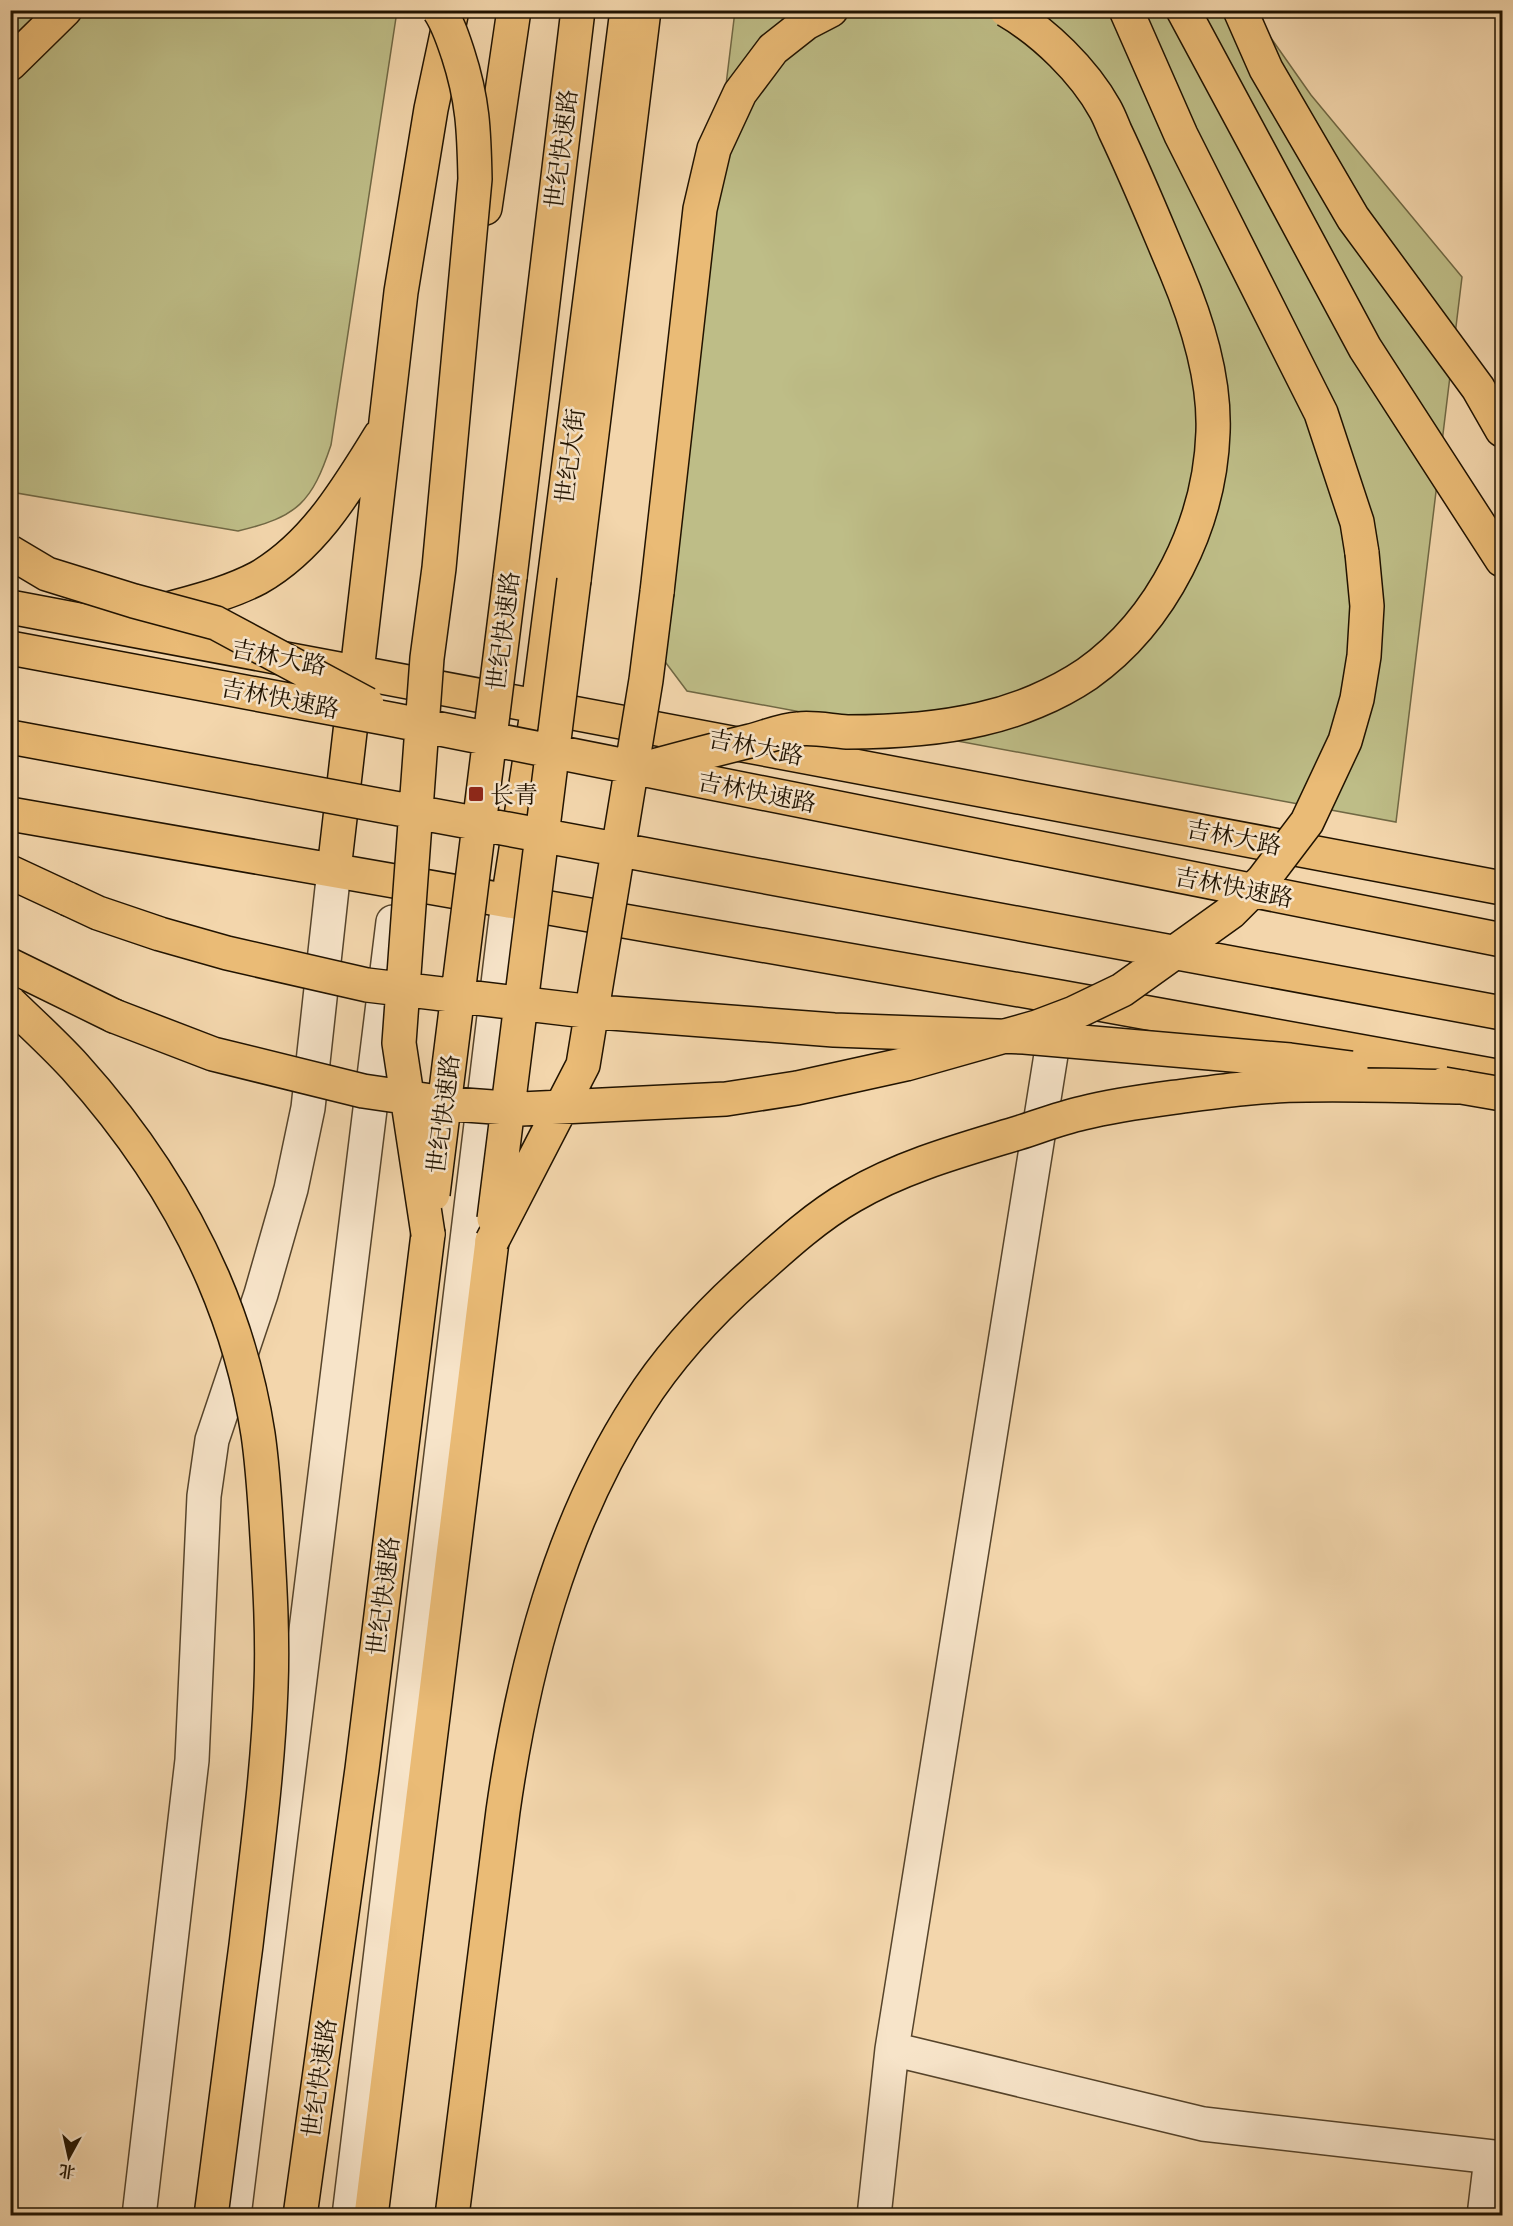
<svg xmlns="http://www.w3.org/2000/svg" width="1513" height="2226" viewBox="0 0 1513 2226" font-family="'EB Garamond','Noto Serif SC',serif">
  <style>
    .green { fill: #bebd87; stroke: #706844; stroke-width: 1.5 }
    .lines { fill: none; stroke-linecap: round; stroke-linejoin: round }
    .minor-casing { stroke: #56442b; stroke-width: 36 }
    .major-casing { stroke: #211300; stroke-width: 36 }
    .highway-casing { stroke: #211300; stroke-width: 36 }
    .minor { stroke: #f7e4c9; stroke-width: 33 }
    .major { stroke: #eabb76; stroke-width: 33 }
    .highway { stroke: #eabb76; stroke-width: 33 }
    .highway-bridge-casing { stroke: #211300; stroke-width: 36; stroke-linecap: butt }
    .highway-bridge { stroke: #eabb76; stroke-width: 33 }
    .poi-dot { fill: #8f2418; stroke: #f7e4c9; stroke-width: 2 }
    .labels { text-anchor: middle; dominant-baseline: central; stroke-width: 5; stroke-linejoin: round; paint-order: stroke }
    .street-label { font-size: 24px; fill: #211300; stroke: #f7e4c9 }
    .poi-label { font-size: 24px; fill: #211300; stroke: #f7e4c9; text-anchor: start }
  </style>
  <rect width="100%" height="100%" fill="#f3d6ac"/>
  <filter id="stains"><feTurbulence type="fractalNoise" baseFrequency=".00333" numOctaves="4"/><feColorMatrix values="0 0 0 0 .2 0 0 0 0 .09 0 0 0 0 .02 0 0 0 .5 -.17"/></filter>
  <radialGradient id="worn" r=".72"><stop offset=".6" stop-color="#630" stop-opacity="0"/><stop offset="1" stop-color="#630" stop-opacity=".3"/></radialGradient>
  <path class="green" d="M10 11H397L331 445C312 502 298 517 238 531L11 492Z
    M735 11H1252L1311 95 1462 277 1396 822 687 691 657 651Z"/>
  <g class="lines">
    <defs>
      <path id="minor" d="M892 2049 1203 2124 1502 2158
        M139 2216 192 1760 204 1496 212 1440 261 1294 291 1189 308 1108 334 870
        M234 2216 393 922
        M349 2216 508 901
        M874 2216 892 2049 1058 1011
        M1484 2216 1491 2158"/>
      <path id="major" d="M485 208 514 10
        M10 607 1502 888
        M154 613C188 603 226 595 258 578 314 546 347 489 380 436
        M10 814 1060 997 1502 1077
        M334 870 401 292 431 109 451 15
        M508 901 538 706 627 10"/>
      <path id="highway" d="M1126 10 1181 135 1321 413 1357 522 1362 553
        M1183 10 1365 348 1502 560
        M1240 10 1266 69 1353 218 1478 388 1502 430
        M10 64 65 10
        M510 577 578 10
        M574 580 644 10
        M657 592 700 209 714 149 740 93 773 49 806 23 831 10
        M10 872 68 899
        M10 965 114 1016
        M300 2216 362 1769 428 1234
        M371 2216 492 1241"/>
    </defs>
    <use href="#minor" class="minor-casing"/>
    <use href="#major" class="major-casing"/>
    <use href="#highway" class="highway-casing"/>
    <use href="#minor" class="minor"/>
    <use href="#major" class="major"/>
    <use href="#highway" class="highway"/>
    <defs>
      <path id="highway-bridge" d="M10 552 47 574 134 601 216 623 367 704
        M10 648 395 720 1502 940
        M10 737 1502 1013
        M650 767C683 758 717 749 750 741 766 737 782 730 798 729 814 727 831 731 847 732 891 732 938 729 981 719 1017 711 1056 695 1087 674 1163 620 1210 524 1213 432 1215 377 1197 321 1176 271 1156 224 1137 177 1115 131 1112 124 1109 116 1105 109 1084 71 1044 32 1006 10
        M68 899 98 913 160 934 227 953 367 985 585 1011 834 1030 1024 1037 1290 1060 1351 1068
        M10 1003C32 1024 55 1045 75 1067 131 1129 180 1202 213 1278 234 1327 250 1382 258 1434 263 1468 265 1503 267 1537 270 1587 273 1637 271 1687 268 1773 256 1859 246 1945 234 2035 223 2125 211 2216
        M114 1016 213 1054 363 1091 452 1104 521 1109 726 1099 797 1088 906 1064 1037 1027 1074 1013 1122 990 1231 912 1263 880 1307 822 1345 741 1357 699 1364 656 1367 606 1362 553
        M1444 1084 1502 1094
        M433 1194 510 577
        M494 1219 574 580
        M428 1234 399 1043 427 658 439 568 475 179C474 131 473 100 458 54 453 39 448 23 439 10
        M492 1241 583 1065 646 680 657 592
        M452 2216 503 1811C523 1670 560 1526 638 1405 669 1356 712 1310 755 1272 785 1245 817 1216 852 1196 903 1166 962 1150 1018 1133 1040 1126 1061 1118 1083 1113 1119 1104 1155 1100 1191 1095 1230 1090 1269 1085 1307 1085 1359 1084 1412 1086 1464 1087"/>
    </defs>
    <use href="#highway-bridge" class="highway-bridge-casing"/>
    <use href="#highway-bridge" class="highway-bridge"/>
  </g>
  <rect class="poi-dot" x="468" y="786" width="16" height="16" rx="3"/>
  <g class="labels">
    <g class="street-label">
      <text transform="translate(561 149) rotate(-83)">世纪快速路</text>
      <text transform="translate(570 456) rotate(-83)">世纪大街</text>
      <text transform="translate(503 631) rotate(-83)">世纪快速路</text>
      <text transform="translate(279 657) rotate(11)">吉林大路</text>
      <text transform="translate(280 698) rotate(11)">吉林快速路</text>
      <text transform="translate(756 747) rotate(11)">吉林大路</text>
      <text transform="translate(757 792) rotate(11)">吉林快速路</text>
      <text transform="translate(1234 837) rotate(11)">吉林大路</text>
      <text transform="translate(1234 887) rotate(11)">吉林快速路</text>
      <text transform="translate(443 1114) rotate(-83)">世纪快速路</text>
      <text transform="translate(383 1596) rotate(-83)">世纪快速路</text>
      <text transform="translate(319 2078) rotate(-82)">世纪快速路</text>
    </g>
    <g class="poi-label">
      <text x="490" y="794">长青</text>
    </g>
  </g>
  <rect width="1513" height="2226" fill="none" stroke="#f3d6ac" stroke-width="36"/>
  <rect x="12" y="12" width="1489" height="2202" fill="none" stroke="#211300" stroke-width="3"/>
  <rect x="18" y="18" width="1477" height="2190" fill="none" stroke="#211300" stroke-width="1.5"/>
  <g transform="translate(69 2157) rotate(188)" stroke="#f7e4c9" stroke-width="4.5" paint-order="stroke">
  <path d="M0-4.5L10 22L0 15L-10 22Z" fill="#211300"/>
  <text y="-9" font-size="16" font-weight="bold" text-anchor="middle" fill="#211300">北</text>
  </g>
  <rect width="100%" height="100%" filter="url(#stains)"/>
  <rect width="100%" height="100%" fill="url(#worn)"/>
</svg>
